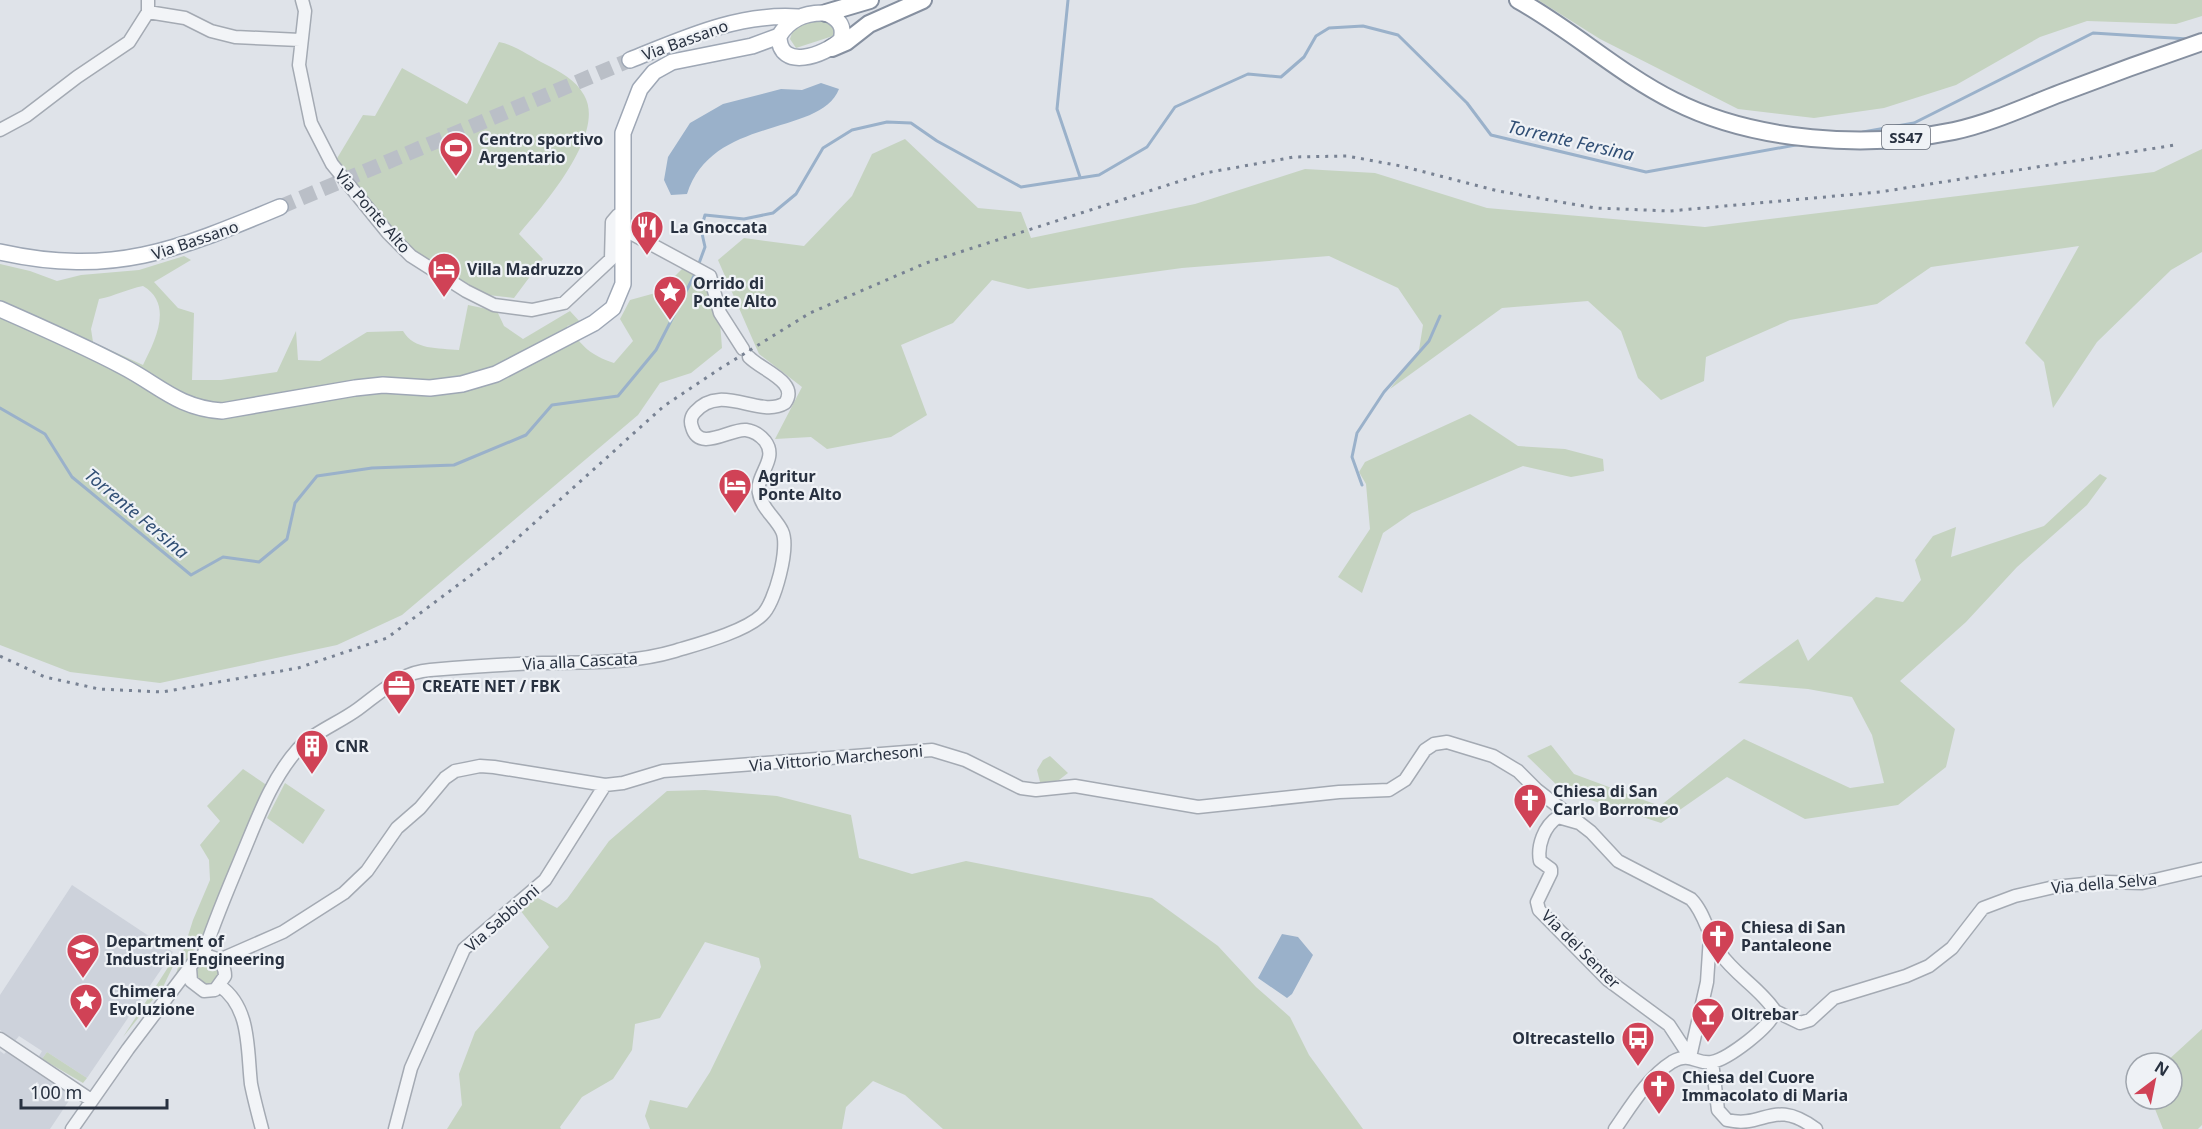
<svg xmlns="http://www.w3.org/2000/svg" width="2202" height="1129" viewBox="0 0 2202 1129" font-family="'Noto Sans',sans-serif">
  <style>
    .built { fill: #cdd2db }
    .green { fill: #c5d3c0; fill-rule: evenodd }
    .water { fill: #9ab1ca }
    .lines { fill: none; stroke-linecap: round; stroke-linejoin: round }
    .stream { stroke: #9ab1ca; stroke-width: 3 }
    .major-tunnel { stroke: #babfc7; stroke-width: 15; stroke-dasharray: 15 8; stroke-linecap: butt }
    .minor-casing { stroke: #a4aab3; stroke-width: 15 }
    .major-casing { stroke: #9ea7b5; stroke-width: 18 }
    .highway-casing { stroke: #8690a0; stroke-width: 20 }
    .minor { stroke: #f2f4f7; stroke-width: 12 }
    .major { stroke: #fff; stroke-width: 15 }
    .highway { stroke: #fff; stroke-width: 16 }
    .rail { stroke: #788293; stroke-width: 3; stroke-dasharray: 3 6; stroke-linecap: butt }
    .labels { text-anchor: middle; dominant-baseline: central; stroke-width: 4.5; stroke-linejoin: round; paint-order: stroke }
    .shield { fill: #eff2f6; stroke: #646b77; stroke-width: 1.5 }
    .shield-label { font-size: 15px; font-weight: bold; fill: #283140 }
    .street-label { font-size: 16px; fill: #283140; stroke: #eff2f6 }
    .poi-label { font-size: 16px; font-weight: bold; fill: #283140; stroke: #eff2f6; text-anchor: start }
    .water-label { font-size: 18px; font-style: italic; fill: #314f75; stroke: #eff2f6 }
  </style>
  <rect width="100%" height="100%" fill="#dfe3e9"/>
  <path class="built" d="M72 885 173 952 87 1078 47 1052 42 1059 39 1056 42 1051 19 1036 15 1041 0 1030V995Z
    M0 1051 4 1054 7 1051 72 1096 50 1129H0Z"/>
  <path class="green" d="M1538 0H2202V16L2176 24 2087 21 2040 37 1956 85 1884 108 1814 118 1738 109 1600 39Z
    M816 17 836 23V35L796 48 790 39 794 27Z
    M499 42C515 45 531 57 545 64 559 71 576 80 584 95 607 134 542 207 519 234L543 259 514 298 488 295 429 264 404 244 336 160 363 115 375 116 402 68 467 104Z
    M905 139 978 208 1021 212 1031 238 1195 204 1305 169 1375 173 1487 208 1705 227 2154 172 2202 149V252L2171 270 2097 342 2053 408 2044 362 2025 343 2079 246 1931 267 1877 304 1790 320 1706 357 1704 381 1661 400 1638 378 1621 331 1588 301 1502 308 1390 389 1419 350 1423 325 1398 288 1329 256 1182 268 1028 289 992 280 953 323 901 345 927 415 891 437 827 449 811 437 775 439 802 387 759 354 718 260 744 238 804 246 852 196 872 154Z
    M184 256 191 260 154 282 178 308 194 313 192 380H221L277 372 296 331 298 360 320 361 367 332 403 331C414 350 438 348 459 350L468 305 497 311 504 326 523 339 570 311 581 323 567 326C583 347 590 355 614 363L633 341 620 319 630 300 659 292 685 266 707 277 720 322 722 348 691 373 660 383 638 415 402 615 337 645 160 683 70 672 0 645V264L30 271 57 281 81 275 139 270ZM143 286C174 304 155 341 143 365L93 342 91 329 99 299C115 296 127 289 143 286Z
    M1470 414 1518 446 1565 449 1603 459 1604 471 1571 477 1523 466 1412 513 1383 533 1362 593 1338 577 1370 529 1366 484 1359 472 1365 462Z
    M2100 474 2107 478 2087 505 2017 567 1966 622 1900 681 1955 729 1946 767 1898 805 1805 819 1727 777 1661 823 1563 791 1527 756 1551 745 1574 774 1660 806 1744 739 1850 788 1884 783 1872 735 1852 697 1808 689 1738 683 1798 639 1808 661 1876 597 1903 602 1921 580 1915 560 1933 536 1956 527 1951 557 2044 526Z
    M1050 756 1068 773 1059 780 1041 786 1037 770 1043 760Z
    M243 769 268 786 204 936 175 977 193 920 210 880 209 860 200 845 220 821 207 806Z
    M285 783 325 810 303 844 267 818Z
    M705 790 777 796 851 815 859 858 912 874 966 861 1152 898 1218 946 1256 987 1290 1017 1309 1055 1363 1129H943L905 1095 873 1081 846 1107 842 1129H650L645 1116 650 1100 687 1108 710 1072 761 967 759 958 705 942 660 1018 635 1024 632 1050 613 1079 582 1097 560 1127 561 1129H447L462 1105 459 1074 475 1032 549 947 520 910 536 897 557 908 567 899 609 841 667 791Z
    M176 955 178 956 163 987 123 1037Z
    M211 961 220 970 219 979 209 987 197 982 194 970 199 963Z
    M2202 1029V1125L2198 1129H2163L2151 1099H2172V1063H2165Z
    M47 1052 87 1078 83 1083 42 1059Z"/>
  <path class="water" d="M821 83 839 89C820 137 712 115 687 194L671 195 664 180 668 157 690 123 723 104 781 89 802 90Z
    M1282 934 1298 937 1313 955 1292 994 1287 998 1258 978Z"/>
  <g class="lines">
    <path class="stream" d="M1068 0 1057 109 1080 177
      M1863 132 1914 123 2093 33 2188 39
      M698 266 705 247 701 229 705 215 744 219 773 213 796 194 823 148 852 130 887 122 911 123 937 141 1021 187 1099 175 1147 147 1175 107 1248 74 1281 77 1304 57 1316 36 1329 28 1363 26 1398 35 1467 103 1491 135 1646 172 1801 144
      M0 408 45 434 72 477 191 575 223 557 259 562 287 539 295 503 317 476 372 468 454 465 526 435 552 405 618 396 656 350 696 272
      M1362 485 1352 457 1357 433 1384 392 1429 341 1440 316"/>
    <path class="major-tunnel" d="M280 207 630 60"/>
    <defs>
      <path id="minor" d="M302 0 305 11 299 65 311 123 332 164 388 233 411 256 466 291 494 305 532 310 564 303 611 259 612 222 618 215 622 214
        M148 12 185 18 211 31 235 37 300 40
        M0 130 26 116 77 77 129 42 148 12V0
        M623 229 710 276 720 313 743 349
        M1579 823 1558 817C1544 826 1537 846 1540 861L1551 869V873L1537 902 1539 910 1608 980 1669 1025 1690 1057
        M203 956C214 921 229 887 243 853 258 817 272 778 298 749 314 732 339 723 358 709 381 692 401 672 430 670 467 667 505 664 542 663 586 662 631 664 675 651 698 644 744 632 762 615 775 603 790 547 782 531 776 518 761 508 759 493 755 475 779 459 765 441 760 435 753 431 746 430 731 428 699 453 692 427 690 422 691 416 695 412 721 382 760 419 785 403 800 382 761 370 749 357
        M219 960 283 932 344 893 367 871 397 828 420 808 445 778 455 771 480 766 494 767 605 785 623 783 663 771 932 750 965 760 1021 788 1036 790 1075 786 1198 807 1339 792 1389 790 1405 780 1425 750 1434 744 1447 742 1493 756 1518 771 1537 790 1591 832 1618 861 1691 899C1705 913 1708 936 1720 953 1735 975 1760 988 1775 1011
        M220 986C251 1008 247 1050 251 1084 254 1099 258 1114 262 1129
        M1775 1011 1800 1023 1810 1020 1834 998 1906 976 1929 966 1952 948 1983 908 2015 896 2054 887 2106 882 2142 883 2202 869
        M0 1039 91 1100
        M1690 1057 1707 982 1710 937
        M1712 1062 1718 1110 1727 1120C1765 1129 1773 1097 1816 1129
        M72 1129 128 1049 193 963C206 950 225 958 225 976L215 990 204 991 191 981 190 968
        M395 1129 411 1068 464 949 545 880 605 785
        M1615 1129C1631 1106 1648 1077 1672 1062 1691 1051 1696 1065 1712 1062 1728 1059 1772 1026 1775 1011"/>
      <path id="major" d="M826 13C839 19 845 26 841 40 825 55 779 72 779 36 790 18 806 12 826 13Z
        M630 60C685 38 738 13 798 17
        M0 252C113 277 177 250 280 207
        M0 309C41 327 82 345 122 366 159 385 178 408 222 411L355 388 383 385 430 388 462 384 496 374 594 323 613 308 623 284V133L640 89 654 72 672 62 752 46 779 36"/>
      <path id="highway" d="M1518 0C1571 29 1618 73 1674 101 1755 142 1867 149 1954 131 1991 123 2027 106 2061 93 2108 75 2155 58 2202 42
        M826 13 870 0
        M832 48 846 42 869 24 923 0"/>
    </defs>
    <use href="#minor" class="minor-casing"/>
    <use href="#major" class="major-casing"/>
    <use href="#highway" class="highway-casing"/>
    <use href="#minor" class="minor"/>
    <use href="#major" class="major"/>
    <use href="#highway" class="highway"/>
    <path class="rail" d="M0 656 45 677 99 689 162 692 298 668 387 638 502 552 664 406 721 368 810 313 926 263 1205 173 1294 157 1347 156 1401 166 1498 191 1595 208 1670 211 1880 192 2175 145"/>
  </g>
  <defs>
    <symbol id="stadium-pin" viewBox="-11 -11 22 30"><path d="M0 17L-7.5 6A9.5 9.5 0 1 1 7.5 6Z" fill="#d04256" stroke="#eff2f6"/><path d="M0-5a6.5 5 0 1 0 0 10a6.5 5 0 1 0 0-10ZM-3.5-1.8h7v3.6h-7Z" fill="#fff"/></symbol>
    <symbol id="restaurant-pin" viewBox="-11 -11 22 30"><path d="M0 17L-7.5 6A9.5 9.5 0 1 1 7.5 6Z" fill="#d04256" stroke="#eff2f6"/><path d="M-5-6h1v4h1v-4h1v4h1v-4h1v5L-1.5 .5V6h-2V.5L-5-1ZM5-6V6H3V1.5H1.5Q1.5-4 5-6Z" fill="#fff"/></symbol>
    <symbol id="hotel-pin" viewBox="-11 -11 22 30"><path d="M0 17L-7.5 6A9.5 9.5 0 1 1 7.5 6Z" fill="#d04256" stroke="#eff2f6"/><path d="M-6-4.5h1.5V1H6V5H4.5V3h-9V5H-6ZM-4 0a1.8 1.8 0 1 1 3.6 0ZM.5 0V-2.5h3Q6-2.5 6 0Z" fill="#fff"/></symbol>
    <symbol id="sight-pin" viewBox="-11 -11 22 30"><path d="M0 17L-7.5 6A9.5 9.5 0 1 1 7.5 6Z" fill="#d04256" stroke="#eff2f6"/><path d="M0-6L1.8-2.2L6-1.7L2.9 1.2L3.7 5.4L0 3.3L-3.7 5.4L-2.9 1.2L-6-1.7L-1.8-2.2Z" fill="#fff"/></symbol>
    <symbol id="office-pin" viewBox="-11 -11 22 30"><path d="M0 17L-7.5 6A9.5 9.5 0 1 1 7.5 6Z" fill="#d04256" stroke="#eff2f6"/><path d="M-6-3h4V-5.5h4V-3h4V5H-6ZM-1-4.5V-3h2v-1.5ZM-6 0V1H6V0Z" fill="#fff"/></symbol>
    <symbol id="building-pin" viewBox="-11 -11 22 30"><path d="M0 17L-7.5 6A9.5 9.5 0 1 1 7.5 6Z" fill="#d04256" stroke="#eff2f6"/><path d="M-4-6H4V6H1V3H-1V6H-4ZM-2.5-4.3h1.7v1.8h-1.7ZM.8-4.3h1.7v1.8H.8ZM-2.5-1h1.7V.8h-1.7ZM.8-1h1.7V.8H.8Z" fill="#fff"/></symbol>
    <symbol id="church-pin" viewBox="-11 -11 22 30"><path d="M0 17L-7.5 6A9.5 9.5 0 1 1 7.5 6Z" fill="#d04256" stroke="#eff2f6"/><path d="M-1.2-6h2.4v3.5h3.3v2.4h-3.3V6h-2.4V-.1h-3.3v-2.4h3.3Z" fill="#fff"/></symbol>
    <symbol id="university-pin" viewBox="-11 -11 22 30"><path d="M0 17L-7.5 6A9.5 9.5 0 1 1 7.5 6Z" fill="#d04256" stroke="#eff2f6"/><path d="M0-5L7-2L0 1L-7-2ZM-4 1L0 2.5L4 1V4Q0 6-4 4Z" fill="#fff"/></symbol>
    <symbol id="bar-pin" viewBox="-11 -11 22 30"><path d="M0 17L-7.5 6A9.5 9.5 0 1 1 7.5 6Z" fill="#d04256" stroke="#eff2f6"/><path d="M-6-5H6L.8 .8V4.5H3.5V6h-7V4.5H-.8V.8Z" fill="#fff"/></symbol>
    <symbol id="bus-pin" viewBox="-11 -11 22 30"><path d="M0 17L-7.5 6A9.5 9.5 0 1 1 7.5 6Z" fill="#d04256" stroke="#eff2f6"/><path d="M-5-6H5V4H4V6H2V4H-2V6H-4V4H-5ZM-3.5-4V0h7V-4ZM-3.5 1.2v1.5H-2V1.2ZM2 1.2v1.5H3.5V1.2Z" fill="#fff"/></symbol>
  </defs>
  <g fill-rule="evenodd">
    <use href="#stadium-pin" x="437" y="129" width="38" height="52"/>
    <use href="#restaurant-pin" x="628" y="208" width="38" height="52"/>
    <use href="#hotel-pin" x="425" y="250" width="38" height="52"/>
    <use href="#sight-pin" x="651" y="273" width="38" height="52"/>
    <use href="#hotel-pin" x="716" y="466" width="38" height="52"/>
    <use href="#office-pin" x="380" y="667" width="38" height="52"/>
    <use href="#building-pin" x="293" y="727" width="38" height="52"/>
    <use href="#church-pin" x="1511" y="781" width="38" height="52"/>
    <use href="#church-pin" x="1699" y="917" width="38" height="52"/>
    <use href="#university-pin" x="64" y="931" width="38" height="52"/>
    <use href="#sight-pin" x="67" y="981" width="38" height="52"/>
    <use href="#bar-pin" x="1689" y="995" width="38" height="52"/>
    <use href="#bus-pin" x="1619" y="1019" width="38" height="52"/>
    <use href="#church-pin" x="1640" y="1067" width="38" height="52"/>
  </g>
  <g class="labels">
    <rect class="shield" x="1882" y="125" width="48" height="24" rx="4.5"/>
    <g class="shield-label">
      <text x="1906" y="137">SS47</text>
    </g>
    <g class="street-label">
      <text transform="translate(685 40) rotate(-20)">Via Bassano</text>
      <text transform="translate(373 211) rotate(49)">Via Ponte Alto</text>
      <text transform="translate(195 240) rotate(-19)">Via Bassano</text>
      <text transform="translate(580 661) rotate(-3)">Via alla Cascata</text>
      <text transform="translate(836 758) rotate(-5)">Via Vittorio Marchesoni</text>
      <text transform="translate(2104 883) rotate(-5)">Via della Selva</text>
      <text transform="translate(502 918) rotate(-41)">Via Sabbioni</text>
      <text transform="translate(1581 949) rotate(45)">Via del Senter</text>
    </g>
    <g class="poi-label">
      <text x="479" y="139">Centro sportivo<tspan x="479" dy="18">Argentario</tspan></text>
      <text x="670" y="227">La Gnoccata</text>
      <text x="467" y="269">Villa Madruzzo</text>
      <text x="693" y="283">Orrido di<tspan x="693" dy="18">Ponte Alto</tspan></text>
      <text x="758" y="476">Agritur<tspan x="758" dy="18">Ponte Alto</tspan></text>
      <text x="422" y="686">CREATE NET / FBK</text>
      <text x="335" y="746">CNR</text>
      <text x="1553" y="791">Chiesa di San<tspan x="1553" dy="18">Carlo Borromeo</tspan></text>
      <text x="1741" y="927">Chiesa di San<tspan x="1741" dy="18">Pantaleone</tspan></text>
      <text x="106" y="941">Department of<tspan x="106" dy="18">Industrial Engineering</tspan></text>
      <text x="109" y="991">Chimera<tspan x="109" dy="18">Evoluzione</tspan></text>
      <text x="1731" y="1014">Oltrebar</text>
      <text x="1615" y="1038" text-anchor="end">Oltrecastello</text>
      <text x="1682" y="1077">Chiesa del Cuore<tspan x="1682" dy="18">Immacolato di Maria</tspan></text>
    </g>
    <g class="water-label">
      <text transform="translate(1571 140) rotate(13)">Torrente Fersina</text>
      <text transform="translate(137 513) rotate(40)">Torrente Fersina</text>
    </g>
  </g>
  <g transform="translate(2154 1081) rotate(32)"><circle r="28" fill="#eff2f6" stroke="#9fa5ad" stroke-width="1.5"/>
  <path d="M0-4.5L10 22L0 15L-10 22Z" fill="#d04256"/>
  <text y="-9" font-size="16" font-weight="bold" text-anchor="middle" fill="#283140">N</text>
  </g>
  <path d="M21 1099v9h146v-9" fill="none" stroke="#283140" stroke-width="3"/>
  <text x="30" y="1099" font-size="18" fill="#283140" stroke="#eff2f6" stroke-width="4.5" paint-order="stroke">100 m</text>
</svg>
